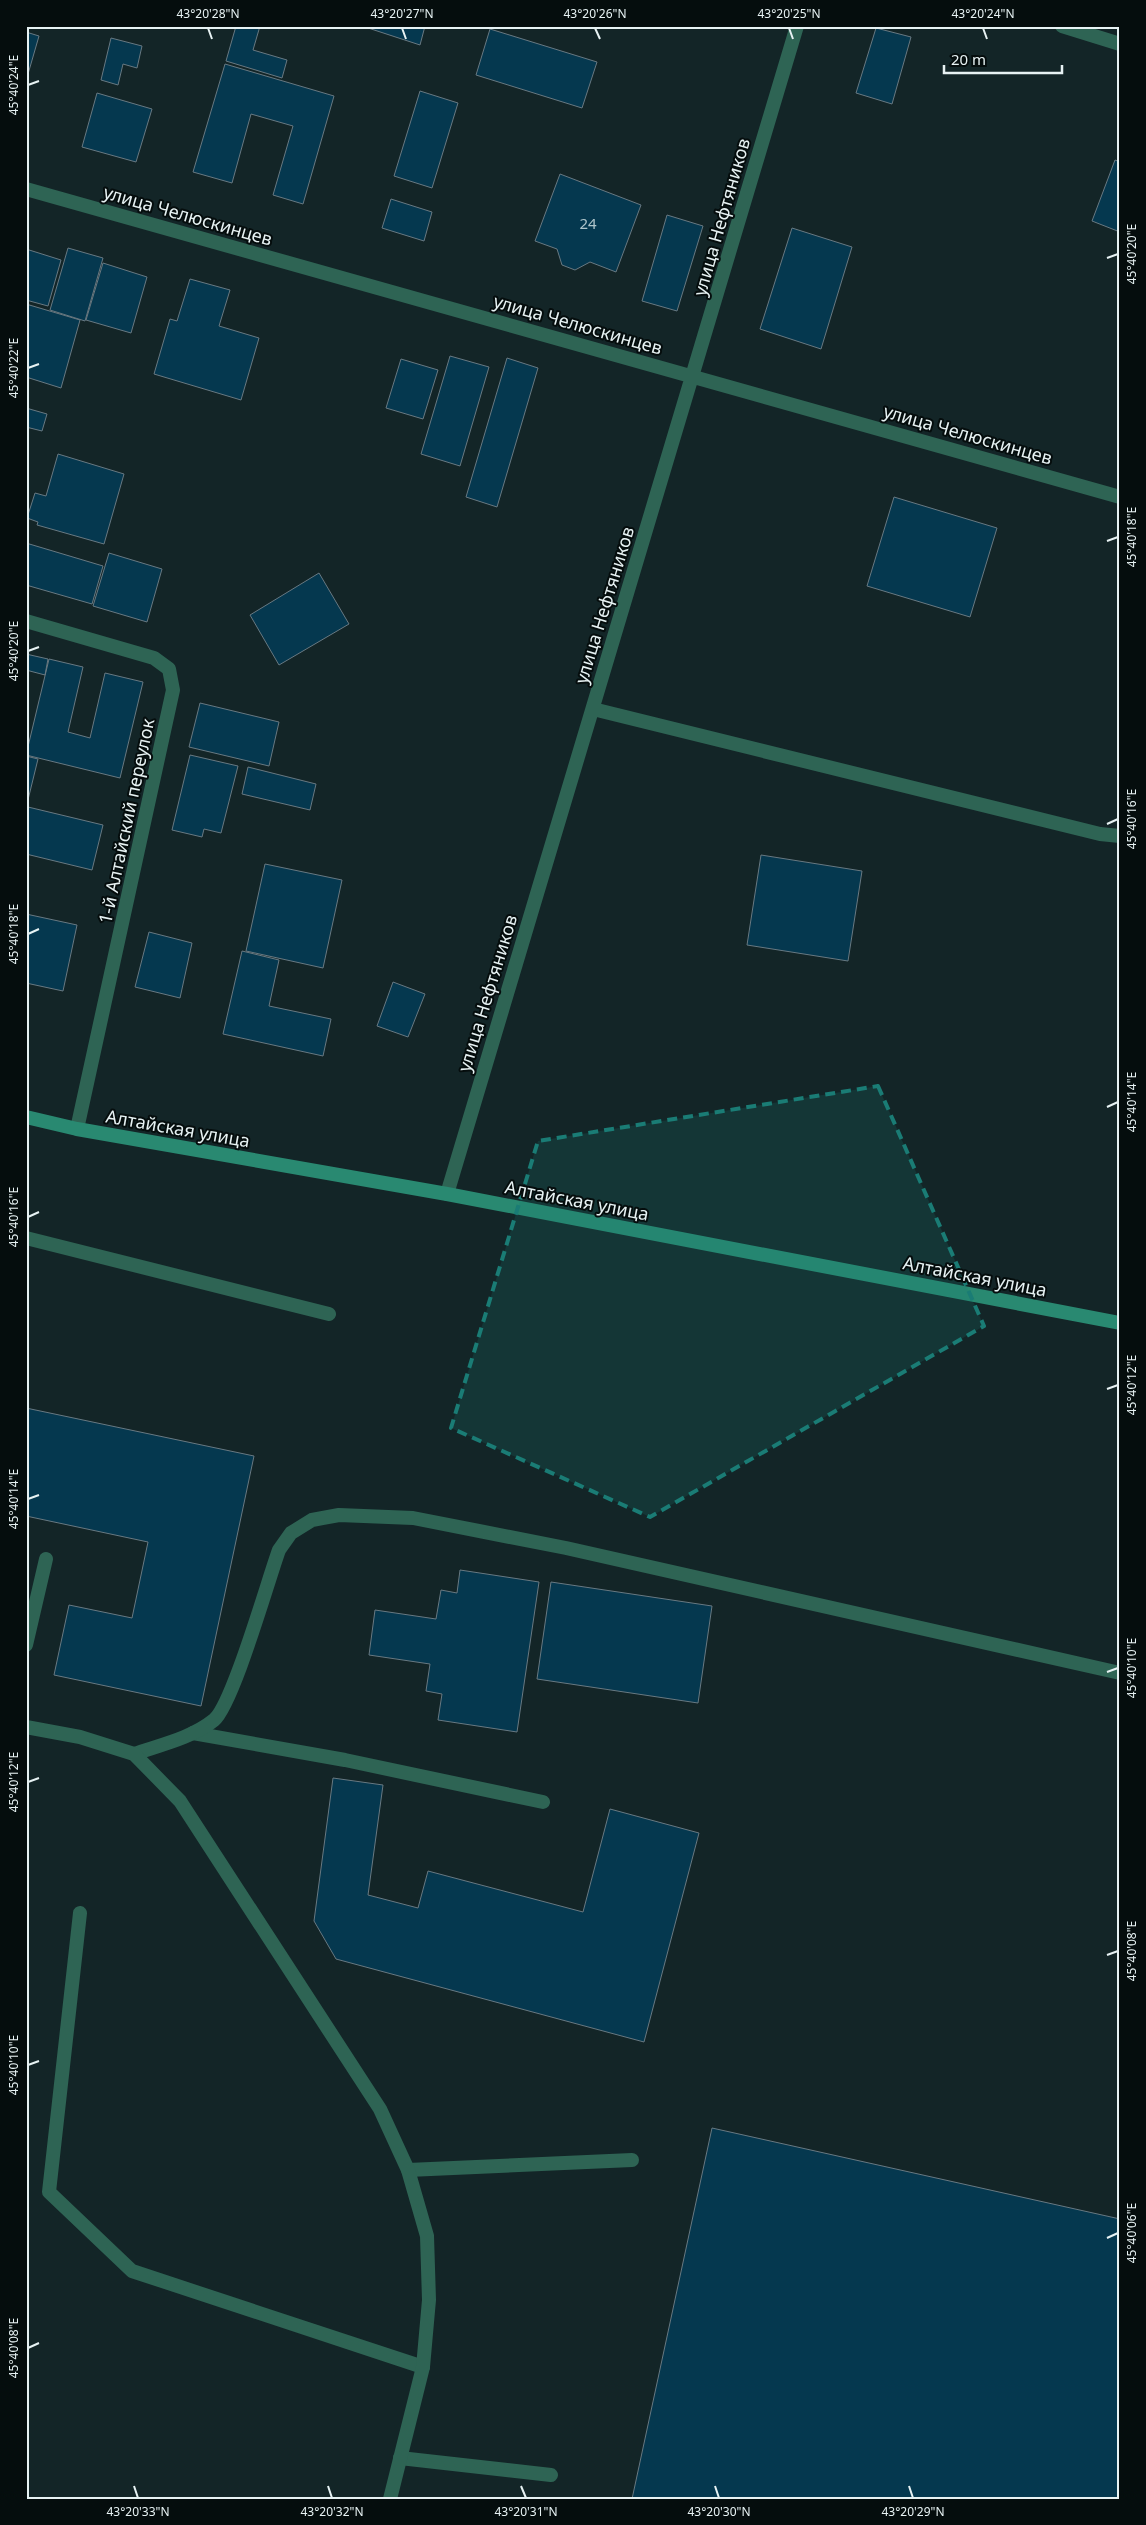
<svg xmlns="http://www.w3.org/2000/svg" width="1146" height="2525" viewBox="0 0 1146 2525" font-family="'Noto Sans',sans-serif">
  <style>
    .building { fill: #05384f; stroke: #687982 }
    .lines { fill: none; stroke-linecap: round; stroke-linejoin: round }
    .service { stroke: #2e6454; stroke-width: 14 }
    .minor { stroke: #2e6454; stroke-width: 14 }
    .tertiary { stroke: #2e6454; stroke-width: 14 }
    .secondary { stroke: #298971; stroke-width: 14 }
    .marked { fill: #1a7c75; fill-opacity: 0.2; stroke: #1a7c75; stroke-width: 4; stroke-dasharray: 10 6; stroke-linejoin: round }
    .ticks { fill: none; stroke: #e7f2f3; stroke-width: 2 }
    .labels { text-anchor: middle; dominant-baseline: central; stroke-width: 4; stroke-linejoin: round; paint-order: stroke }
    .number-label { font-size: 15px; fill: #aec4ca }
    .street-label { font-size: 18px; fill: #e7f2f3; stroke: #050d0d }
    .neatline { fill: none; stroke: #e7f2f3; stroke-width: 2 }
    .ticks-label { font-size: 12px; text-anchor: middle; fill: #e7f2f3 }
  </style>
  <rect width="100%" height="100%" fill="#132527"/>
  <path class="building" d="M236 26H260L253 50 287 60 282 78 226 61Z
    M362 26H425L420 45Z
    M876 28 911 37 892 104 856 93Z
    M490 29 597 62 582 108 476 75Z
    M26 32 39 36 26 81Z
    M111 38 142 46 137 68 123 64 118 85 101 80Z
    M225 64 334 96 303 204 273 195 293 126 251 114 232 183 193 172Z
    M420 91 458 103 432 188 394 176Z
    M97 93 152 109 136 162 82 147Z
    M1115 160 1120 162V232L1092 221Z
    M560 174 641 205 616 272 590 262 575 270 562 265 557 249 535 241Z
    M391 199 432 212 424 241 382 228Z
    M667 215 703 226 677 311 642 301Z
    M792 228 852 247 821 349 760 329Z
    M68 248 103 258 85 321 50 310Z
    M26 249 61 260 48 306 26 300Z
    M103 263 147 277 131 333 86 320Z
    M190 279 230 290 219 326 259 338 241 400 154 374 170 319 177 321Z
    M26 304 80 320 61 388 26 377Z
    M450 356 489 367 460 466 421 454Z
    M507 358 538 368 497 507 466 497Z
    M401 359 438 370 423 419 386 408Z
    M26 408 47 414 42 431 26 427Z
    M58 454 124 474 104 544 37 525 38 522 27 518 35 493 46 496Z
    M894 497 997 528 970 617 867 586Z
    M26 543 103 566 92 604 26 585Z
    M109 553 162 569 147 622 93 606Z
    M319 573 349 624 279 665 250 615Z
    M26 654 48 659 45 675 26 670Z
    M49 659 83 667 68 732 90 738 105 673 143 682 120 778 26 755Z
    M200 703 279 722 269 766 189 747Z
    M190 755 238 766 221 833 204 829 202 837 172 830Z
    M26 756 38 759 26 808Z
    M248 767 316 784 310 810 242 794Z
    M28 807 103 825 92 870 26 854Z
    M761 855 862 871 848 961 747 945Z
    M265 864 342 880 323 968 246 951Z
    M26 914 77 925 63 991 26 983Z
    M149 932 192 943 180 998 135 987Z
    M242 951 279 960 269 1006 331 1019 323 1056 223 1034Z
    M393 982 425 994 408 1037 377 1026Z
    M26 1408 254 1456 201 1706 54 1675 69 1605 132 1618 148 1542 26 1516Z
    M460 1570 539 1582 517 1732 438 1720 442 1694 426 1691 430 1664 369 1655 375 1610 436 1619 441 1590 457 1593Z
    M551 1582 712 1606 698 1703 537 1679Z
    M333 1778 383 1785 368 1895 418 1908 428 1871 583 1912 610 1809 699 1833 644 2042 336 1959 314 1921Z
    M712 2128 1120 2219V2499H632Z"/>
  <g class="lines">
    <path class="service" d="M26 1238 329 1314
      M26 1645 46 1559
      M193 1733 345 1760 543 1802
      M80 1913 49 2192 132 2271 423 2367
      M408 2170 632 2160
      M400 2458 551 2475"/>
    <path class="minor" d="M1062 26 1120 44
      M26 189 1120 497
      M26 621 154 658 169 669 173 690 77 1129
      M593 709 1100 834 1120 836
      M447 1194 797 26
      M134 1754C160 1745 192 1738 214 1720 233 1704 268 1580 279 1550L291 1533 312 1520 339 1515 413 1518 566 1548 1120 1673"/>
    <path class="tertiary" d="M26 1727 80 1737 134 1754 180 1801 380 2109 408 2170 427 2236 429 2300 423 2367 390 2499"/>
    <path class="secondary" d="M26 1117 77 1129 447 1194 1120 1323"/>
  </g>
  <path class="marked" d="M878 1086 984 1326 650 1517 451 1428 538 1141Z"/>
  <path class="ticks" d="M208 28 212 39M402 28 406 39M595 28 600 39M789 28 793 39M983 28 987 39M28 85 39 81M1107 258 1118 254M28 368 39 364M1107 541 1118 537M28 651 39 647M1107 824 1118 819M28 934 39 929M1107 1107 1118 1102M28 1217 39 1212M1107 1389 1118 1385M28 1499 39 1495M1107 1672 1118 1668M28 1782 39 1778M1107 1955 1118 1951M28 2065 39 2061M1107 2238 1118 2233M28 2348 39 2343M134 2486 138 2498M328 2486 332 2498M521 2486 526 2498M715 2486 719 2498M909 2486 913 2498"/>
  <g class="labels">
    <g class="number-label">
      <text x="588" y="223">24</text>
    </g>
    <g class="street-label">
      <text transform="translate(188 215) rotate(16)">улица Челюскинцев</text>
      <text transform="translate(721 217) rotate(-74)">улица Нефтяников</text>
      <text transform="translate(578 324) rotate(16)">улица Челюскинцев</text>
      <text transform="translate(968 434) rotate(16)">улица Челюскинцев</text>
      <text transform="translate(604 605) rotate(-73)">улица Нефтяников</text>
      <text transform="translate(126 821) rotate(-78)">1-й Алтайский переулок</text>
      <text transform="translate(487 993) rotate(-73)">улица Нефтяников</text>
      <text transform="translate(178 1128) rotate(10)">Алтайская улица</text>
      <text transform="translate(577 1200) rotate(11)">Алтайская улица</text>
      <text transform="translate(975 1276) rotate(11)">Алтайская улица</text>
    </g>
  </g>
  <rect width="1146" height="2525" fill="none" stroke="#050d0d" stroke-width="55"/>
  <path d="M944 65v8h118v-8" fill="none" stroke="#e7f2f3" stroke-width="2.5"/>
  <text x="951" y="65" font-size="15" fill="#e7f2f3" stroke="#050d0d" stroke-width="4" paint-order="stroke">20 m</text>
  <rect x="28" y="28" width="1090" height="2470" class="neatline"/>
  <g class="ticks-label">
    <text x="208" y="18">43°20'28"N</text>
    <text x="402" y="18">43°20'27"N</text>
    <text x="595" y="18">43°20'26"N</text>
    <text x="789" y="18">43°20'25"N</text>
    <text x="983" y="18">43°20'24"N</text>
    <text transform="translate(14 85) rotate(-90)" y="4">45°40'24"E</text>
    <text transform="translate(1132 254) rotate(-90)" y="4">45°40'20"E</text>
    <text transform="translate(14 368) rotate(-90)" y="4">45°40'22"E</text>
    <text transform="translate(1132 537) rotate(-90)" y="4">45°40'18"E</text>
    <text transform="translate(14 651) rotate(-90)" y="4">45°40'20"E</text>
    <text transform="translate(1132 819) rotate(-90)" y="4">45°40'16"E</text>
    <text transform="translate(14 934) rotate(-90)" y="4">45°40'18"E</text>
    <text transform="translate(1132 1102) rotate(-90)" y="4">45°40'14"E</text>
    <text transform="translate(14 1217) rotate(-90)" y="4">45°40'16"E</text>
    <text transform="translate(1132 1385) rotate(-90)" y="4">45°40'12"E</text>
    <text transform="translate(14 1499) rotate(-90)" y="4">45°40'14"E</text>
    <text transform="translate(1132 1668) rotate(-90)" y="4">45°40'10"E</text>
    <text transform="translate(14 1782) rotate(-90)" y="4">45°40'12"E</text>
    <text transform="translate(1132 1951) rotate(-90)" y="4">45°40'08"E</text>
    <text transform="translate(14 2065) rotate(-90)" y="4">45°40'10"E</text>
    <text transform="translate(1132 2233) rotate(-90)" y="4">45°40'06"E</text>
    <text transform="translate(14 2348) rotate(-90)" y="4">45°40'08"E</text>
    <text x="138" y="2516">43°20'33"N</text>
    <text x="332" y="2516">43°20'32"N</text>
    <text x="526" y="2516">43°20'31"N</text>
    <text x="719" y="2516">43°20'30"N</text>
    <text x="913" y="2516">43°20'29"N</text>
  </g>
</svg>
